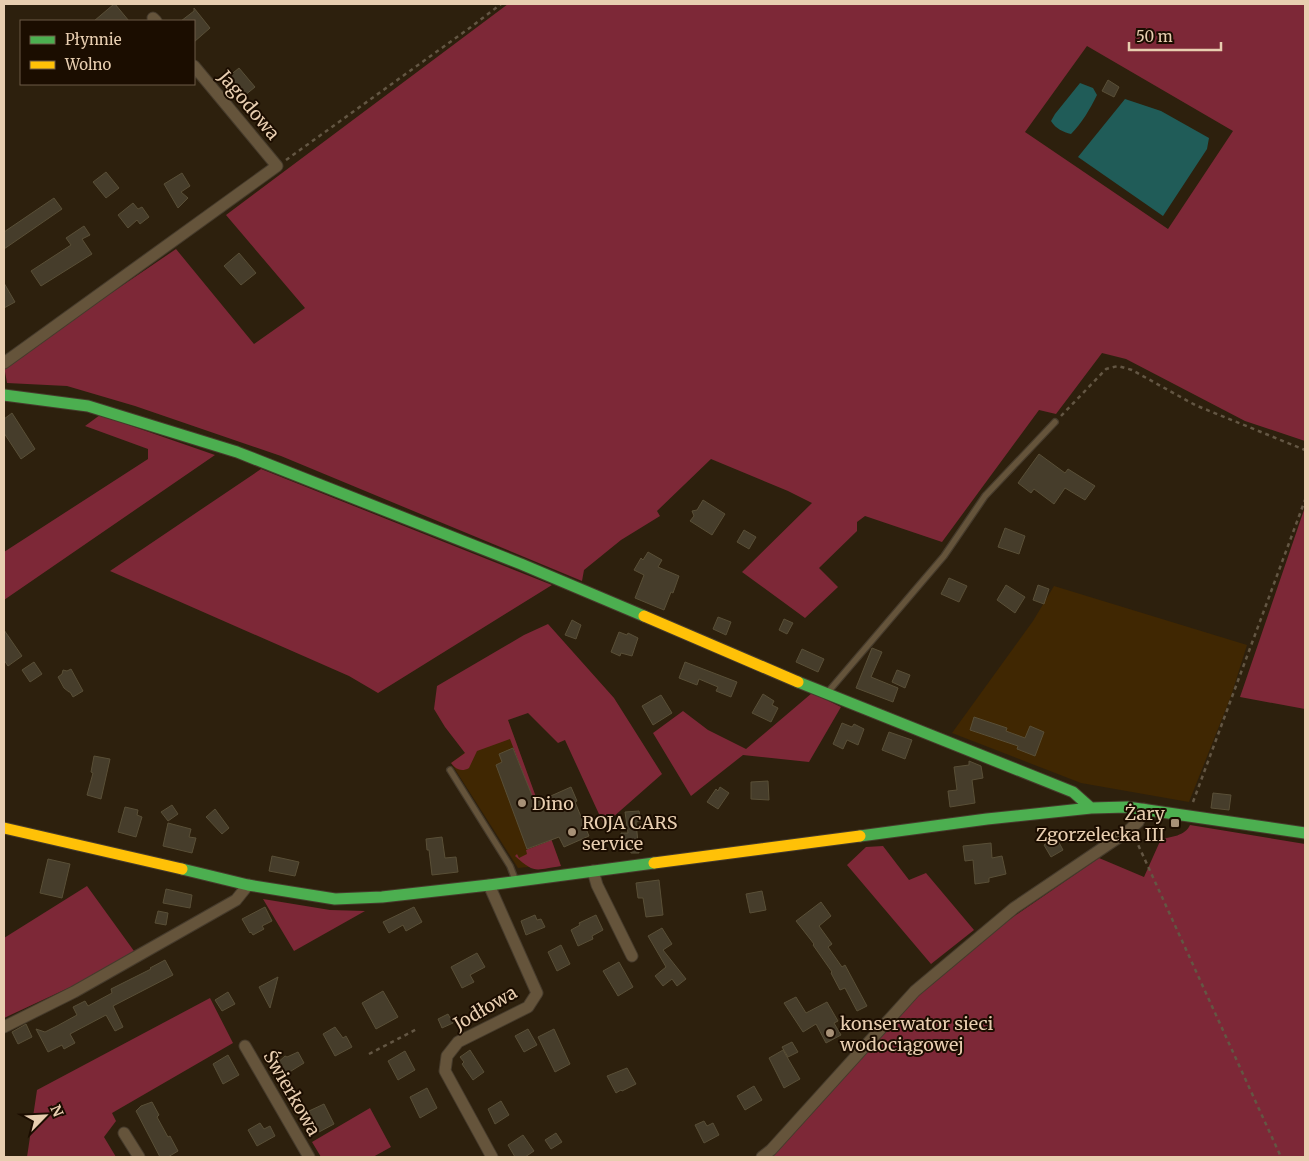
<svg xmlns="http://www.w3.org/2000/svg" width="1309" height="1161" viewBox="0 0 1309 1161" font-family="Merriweather,serif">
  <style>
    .built { fill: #402702 }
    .green { fill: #7d2837; fill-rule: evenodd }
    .water { fill: #205c58 }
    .building { fill: #463d2b; stroke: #594f37 }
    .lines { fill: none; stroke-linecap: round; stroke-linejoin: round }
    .lane-casing { stroke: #463b2c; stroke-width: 8 }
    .street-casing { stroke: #463b2c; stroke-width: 13 }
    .fast-casing { stroke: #463b2c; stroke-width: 13 }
    .slow-casing { stroke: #463b2c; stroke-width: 13 }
    .path { stroke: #635643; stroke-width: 2.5; stroke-dasharray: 4 4; stroke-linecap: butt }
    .lane { stroke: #65543b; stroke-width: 5.5 }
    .street { stroke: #65543b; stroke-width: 11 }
    .fast { stroke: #4caf50; stroke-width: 11 }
    .slow { stroke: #ffc107; stroke-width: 11 }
    .poi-dot { fill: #a79177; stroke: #1b0d00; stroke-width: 2 }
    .labels { text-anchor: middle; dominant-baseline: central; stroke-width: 4; stroke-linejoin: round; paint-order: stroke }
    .street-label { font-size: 18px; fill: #e8ceb0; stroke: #1b0d00 }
    .poi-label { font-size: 18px; fill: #e8ceb0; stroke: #1b0d00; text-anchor: start }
  </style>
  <rect width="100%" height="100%" fill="#2d200d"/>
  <path class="built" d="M1054 586 1247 645 1231 696 1189 802 1081 783 952 733 1033 621Z
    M508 720 560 864 518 868 451 763Z"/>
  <path class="green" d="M508 4H1305V441L1245 421 1126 359 1102 353 1056 414 1039 410 942 542 865 516 857 522V531L819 568 838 587 805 618 742 572 812 503 788 491 711 459 657 511 660 516 621 540 584 570 582 581 281 456 135 406 67 386 7 383 4 366 176 249 254 344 305 308 226 215ZM1087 46 1233 131 1168 229 1025 132Z
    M100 415 215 455 4 600V552L148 459V449L85 426Z
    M261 469 552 585 378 693 349 676 110 571Z
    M1305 507V709L1240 697Z
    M548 624 614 698 662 774 604 825 565 740 558 743 528 713 508 720 561 866C535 870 535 874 515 856L517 854 519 858 527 854 526 850 549 841 510 739 477 751 469 768C462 772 456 770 451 763L465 753 445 727 434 709 437 686 524 635Z
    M812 693 841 707 809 762 743 755 691 796 653 733 683 711 708 730 746 749Z
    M1190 825 1305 844V1157H763L884 1022 975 943 1099 858 1144 877 1161 839C1171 837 1185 836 1190 825Z
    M883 846 909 880 926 873 974 930 931 964 847 865 866 847Z
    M87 886 134 951 77 984 4 1018V938Z
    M263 899 330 910 365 911 294 951Z
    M210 998 233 1043 112 1113 116 1121 104 1137 116 1157H27L37 1090Z
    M370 1108 391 1147 373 1157H321L312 1142Z"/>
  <path class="water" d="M1080 83 1093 88 1097 95C1090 109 1082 123 1071 134 1063 132 1056 129 1051 121L1055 114Z
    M1125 99 1161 111 1209 138 1207 149 1163 216 1078 157Z"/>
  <path class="building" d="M115 4 129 21H94L114 4Z
    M194 8 210 28 194 42V21H181L194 11Z
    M239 68 255 87 244 96 228 77Z
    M1108 80 1119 87 1114 97 1102 91Z
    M106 172 119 188 106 198 93 182Z
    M182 173 190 186 181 192 188 198 178 208 164 184Z
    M54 198 62 209 4 249V232Z
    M133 203 138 209 142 207 149 217 140 224 137 220 128 228 118 215Z
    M84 226 90 235 82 239 92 254 41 286 31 271 71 245 66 238Z
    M239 253 256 273 241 285 224 266Z
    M4 283 15 302 4 308Z
    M12 413 35 449 21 459 4 433V419Z
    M1039 454 1065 473 1068 469 1095 486 1085 500 1065 488 1054 504 1034 489 1031 493 1018 483Z
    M703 500 725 514 712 535 690 521 694 516 692 511 697 510Z
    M1005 528 1025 536 1019 554 998 547Z
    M744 530 756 537 749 549 737 542Z
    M648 552 662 560 658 567 679 576 673 593 671 592 664 610 635 598 644 575 634 570 641 558 643 560Z
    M949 578 967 586 959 602 941 594Z
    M1006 585 1025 597 1015 613 997 600Z
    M1038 585 1049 589 1044 604 1033 600Z
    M718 617 731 622 726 635 713 629Z
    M784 619 793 623 787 634 779 630Z
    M572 620 581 625 576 639 565 635Z
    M4 630 22 656 8 666 4 660Z
    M619 632 627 635 628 633 638 638 632 656 621 653 620 656 611 652Z
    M872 648 882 652 871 677 898 688 893 702 856 688Z
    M802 649 824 659 818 672 796 662Z
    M34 662 42 674 30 682 22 670Z
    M685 662 737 682 731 697 716 691 718 687 699 679 697 685 679 678Z
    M71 669 83 691 73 697 70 692H69L64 688 58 677 62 674 63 670 67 671Z
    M897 670 910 675 905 688 892 682Z
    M763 694 774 701 772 705 778 708 771 722 752 713Z
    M661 695 672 713 653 725 642 706Z
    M974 717 1007 728 1006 731 1025 738 1030 726 1044 732 1035 756 1017 749 1018 746 970 730Z
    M842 723 852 727 854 724 864 729 858 745 847 740 843 749 833 744Z
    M889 732 912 740 905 759 882 750Z
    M513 748 535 803 571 787 577 801 575 802 589 836 564 847 559 837 527 849 496 765 502 762 499 754Z
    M94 756 110 759 101 799 87 795 93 773 91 772Z
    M969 761 981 766 983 778 972 780 975 803 950 807 948 791 957 790 954 767 969 765Z
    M768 781 769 800 751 799V782Z
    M720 787 729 793 718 809 707 802 716 789 718 791Z
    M1213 793 1231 795 1229 810 1211 808Z
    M172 805 178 814 168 821 161 812Z
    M125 807 138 810 137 815 142 817 136 837 118 832Z
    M215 809 229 828 222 834 206 817Z
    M639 811 641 821 636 822 639 853H631L630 849H623L621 833H628L625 812Z
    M168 823 191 829 189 837 196 838 192 853 163 846Z
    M442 837 445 858 456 857 458 872 432 875 429 850H427L426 839Z
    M1056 837 1063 850 1051 857 1044 845Z
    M991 843 992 858 1002 856 1006 874 989 878V882L975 884 973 860 965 861 963 846Z
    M272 856 299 862 295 876 269 871Z
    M48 859 70 864 62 898 40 893Z
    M659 880 663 915 646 917 643 898H638L636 883Z
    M166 889 192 895 190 908 163 903Z
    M762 891 766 910 750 913 746 894Z
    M821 902 831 916 819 926 832 944 828 947 842 967 845 965 867 1006 857 1011 845 988 840 990 831 973 832 972 813 945 814 944 796 921Z
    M265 907 272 921 262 926 264 929 253 935 251 932 250 933 242 919Z
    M414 907 422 922 406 931 403 925 389 933 383 922Z
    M158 911 168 913 166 925 155 923Z
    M535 915 537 920 541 919 545 927 526 935 521 921Z
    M596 915 603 930 592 936 593 939 578 946 571 930 580 925 579 923Z
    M662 928 672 944 663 950 686 979 677 986 672 979 663 986 655 976 666 967 648 936Z
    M561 945 570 964 557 971 548 952Z
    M477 953 485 967 470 975 474 982 462 988 451 967Z
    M165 960 173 975 113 1006 123 1027 115 1031 106 1015 70 1034 75 1043 64 1049 62 1045 48 1052 36 1029 45 1032 57 1026 77 1015 73 1007 85 1001 88 1006 112 993 111 989 151 969 150 968Z
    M619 962 633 987 618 996 603 971Z
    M278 977 270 1008 259 987Z
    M383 991 398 1017 376 1029 362 1003Z
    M228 992 235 1004 222 1011 215 1000Z
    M796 997 806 1013 827 1002 838 1021 834 1023 841 1035 826 1043 816 1024 803 1032 784 1003Z
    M448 1014 453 1023 442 1028 438 1019Z
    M26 1024 32 1037 18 1044 12 1032Z
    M335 1027 343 1038 346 1036 352 1047 335 1056 323 1034Z
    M528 1029 537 1045 524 1052 515 1036Z
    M554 1029 570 1064 555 1072 538 1037Z
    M792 1042 798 1052 788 1057 782 1047Z
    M470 1050 484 1072 473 1080 462 1064 464 1062 460 1057Z
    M783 1050 800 1079 784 1088 769 1058Z
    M405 1051 415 1070 398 1080 388 1061Z
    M298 1052 304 1063 283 1076 276 1064 285 1056 287 1057Z
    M228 1055 239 1075 223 1084 213 1064Z
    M627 1068 636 1084 622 1091 621 1090 616 1093 607 1076Z
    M754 1086 762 1100 745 1110 737 1096Z
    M427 1088 437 1108 420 1118 410 1097Z
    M501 1101 509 1115 495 1124 488 1109Z
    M152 1102 159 1115 157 1117 168 1137 170 1136 178 1151 168 1157H160L136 1111 141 1106Z
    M324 1104 334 1124 319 1132 309 1111Z
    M704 1121 707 1126 713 1123 719 1135 704 1143 695 1125Z
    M260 1123 264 1129 270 1126 275 1136 257 1146 248 1130Z
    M556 1133 562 1142 551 1149 545 1140Z
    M523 1135 534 1151 525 1157H515L508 1145Z"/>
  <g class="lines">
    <defs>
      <path id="lane" d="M828 692 944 556 985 496 1055 422
        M450 770 510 866 515 879"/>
      <path id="street" d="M153 18 156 21
        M4 363 277 166 194 66
        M593 871 597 885 632 956
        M489 885 537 993 528 1007 458 1042 447 1056 445 1071 492 1157
        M4 1027 74 992 236 900 248 885
        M245 1046 309 1157
        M124 1133 139 1157
        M762 1157 771 1150 915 991 1014 908 1128 831 1138 822 1144 809"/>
      <path id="fast" d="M4 395 88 406 237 452 521 564 644 616
        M798 682 1073 792 1091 808
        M860 836 987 819 1091 808 1127 807 1305 833
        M182 869 248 885 335 899 382 897 489 885 654 863"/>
      <path id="slow" d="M644 616 798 682
        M4 828 182 869
        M654 863 860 836"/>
    </defs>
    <use href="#lane" class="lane-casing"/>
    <use href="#street" class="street-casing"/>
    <use href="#fast" class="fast-casing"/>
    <use href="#slow" class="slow-casing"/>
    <path class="path" d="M286 160 471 27 501 4
      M1061 416 1106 369 1118 366 1132 370 1195 405 1305 450
      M1193 802 1305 500
      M1135 838 1281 1157
      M369 1054 417 1029"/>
    <use href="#lane" class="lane"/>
    <use href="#street" class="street"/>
    <use href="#fast" class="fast"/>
    <use href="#slow" class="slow"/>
  </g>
  <g class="poi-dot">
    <circle cx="522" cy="803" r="5"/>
    <rect x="1170" y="818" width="10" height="10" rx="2.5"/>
    <circle cx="572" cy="832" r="5"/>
    <circle cx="830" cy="1033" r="5"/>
  </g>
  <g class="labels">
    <g class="street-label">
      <text transform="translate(249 105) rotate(50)">Jagodowa</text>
      <text transform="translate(485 1008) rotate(-30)">Jodłowa</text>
      <text transform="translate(292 1093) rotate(60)">Świerkowa</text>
    </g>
    <g class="poi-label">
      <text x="532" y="803">Dino</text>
      <text x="1165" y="813" text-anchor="end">Żary<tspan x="1165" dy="21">Zgorzelecka III</tspan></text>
      <text x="582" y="822">ROJA CARS<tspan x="582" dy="21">service</tspan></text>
      <text x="840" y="1023">konserwator sieci<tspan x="840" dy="21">wodociągowej</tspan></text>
    </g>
  </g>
  <rect width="1309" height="1161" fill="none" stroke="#e8ceb0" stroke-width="10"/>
  <rect x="20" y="20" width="175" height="65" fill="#1b0d00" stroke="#6d5a46"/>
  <rect x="30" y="36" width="25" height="8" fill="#4caf50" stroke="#6d5a46"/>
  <text x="65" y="45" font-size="15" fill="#e8ceb0">Płynnie</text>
  <rect x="30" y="61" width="25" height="8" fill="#ffc107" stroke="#6d5a46"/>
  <text x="65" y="70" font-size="15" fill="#e8ceb0">Wolno</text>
  <g transform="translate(45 1116) rotate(66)" stroke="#1b0d00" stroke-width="4" paint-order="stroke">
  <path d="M0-4L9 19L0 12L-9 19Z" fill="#e8ceb0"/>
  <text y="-8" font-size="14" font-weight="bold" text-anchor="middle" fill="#e8ceb0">N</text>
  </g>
  <path d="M1129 42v8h92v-8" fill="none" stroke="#e8ceb0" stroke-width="2.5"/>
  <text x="1136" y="42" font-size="15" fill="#e8ceb0" stroke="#1b0d00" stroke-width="4" paint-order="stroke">50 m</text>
</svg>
